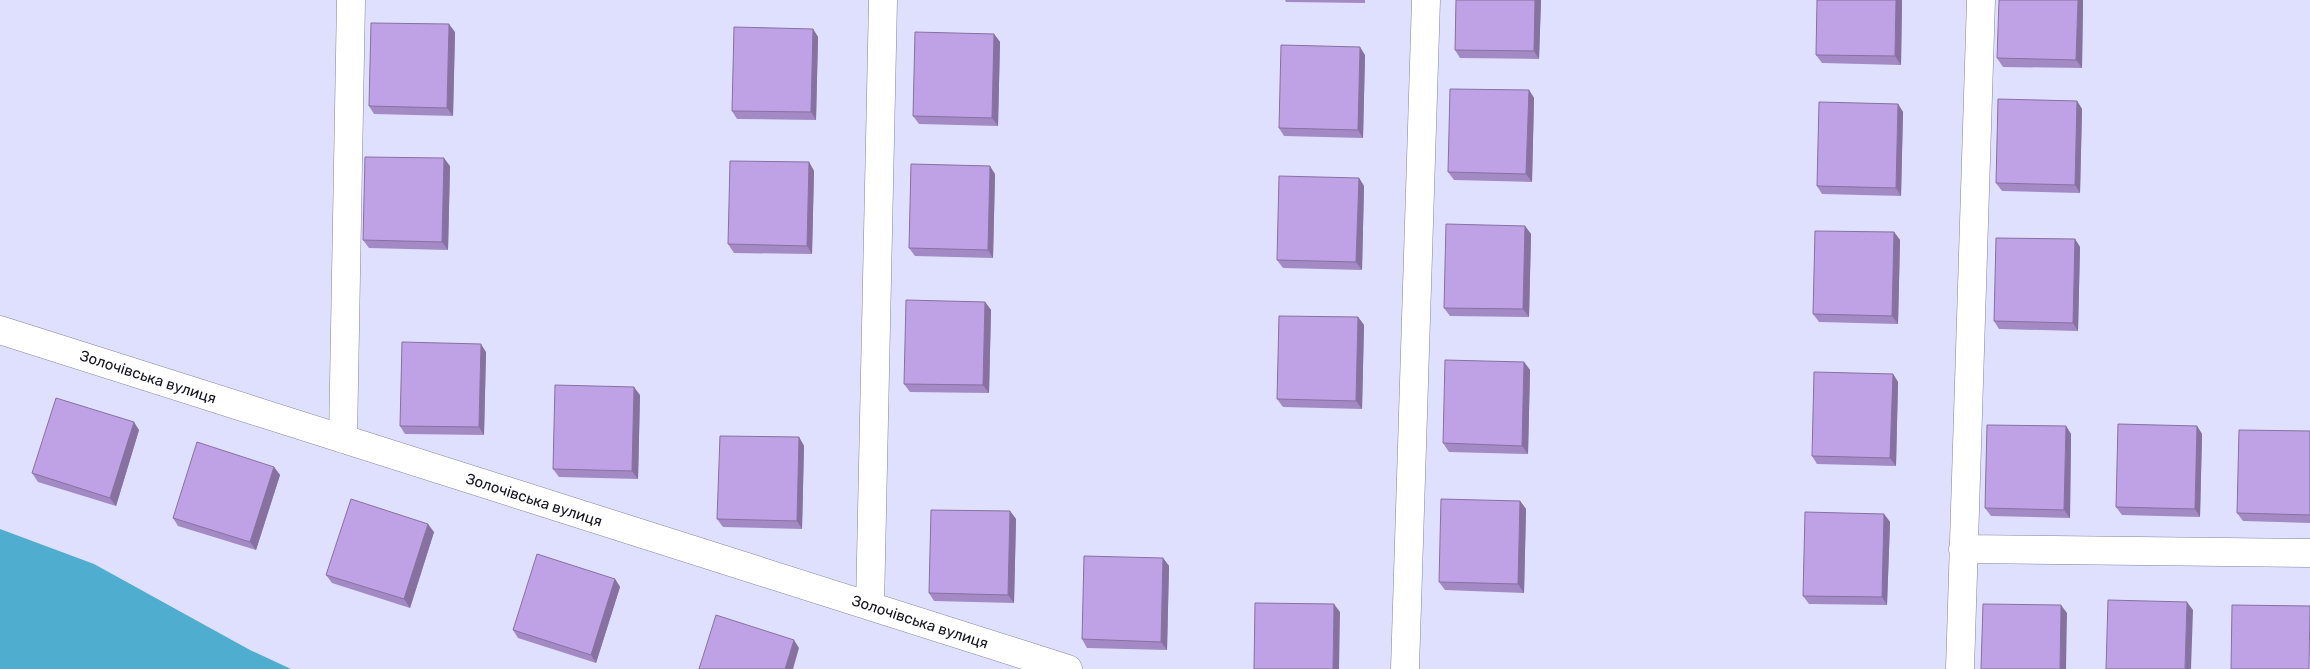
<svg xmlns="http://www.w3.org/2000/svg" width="2310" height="669" viewBox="0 0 2310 669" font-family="Rubik,sans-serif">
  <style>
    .water { fill: #4fadcf }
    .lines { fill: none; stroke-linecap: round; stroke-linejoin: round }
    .minor-casing { stroke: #8283a5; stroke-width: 29 }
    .minor { stroke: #fff; stroke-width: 28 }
    .wall { fill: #a48ac5 }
    .shaded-wall { fill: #8671a0 }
    .building { fill: #bfa1e5; stroke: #8671a0 }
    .labels { text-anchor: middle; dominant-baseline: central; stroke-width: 4.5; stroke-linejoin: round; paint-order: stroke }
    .street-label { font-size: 15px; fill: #141421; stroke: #fff }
  </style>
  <rect width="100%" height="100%" fill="#dfe0fe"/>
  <path class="water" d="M0 529 94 564 250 650 291 669H0Z"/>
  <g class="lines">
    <defs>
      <path id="minor" d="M0 330 1068 669
        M343 439 351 0
        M1963 549 2310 553
        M870 606 883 0
        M1405 669 1426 0
        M1960 669 1981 0"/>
    </defs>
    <use href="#minor" class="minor-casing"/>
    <use href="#minor" class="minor"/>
  </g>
  <path class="wall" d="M1285 0H1365V3L1286 2Z
    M1456 0H1541L1539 59 1460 58 1455 50Z
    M1902 0 1901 65 1822 63 1816 55Z
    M2083 0 2082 68 2003 67 1997 58Z
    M813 29 818 37 816 120 737 119 732 111Z
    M455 32 453 116 374 114 369 106Z
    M994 34 1000 42 998 126 919 124 913 116Z
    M1365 55 1363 138 1284 136 1279 128Z
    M1529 90 1534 98 1532 182 1454 180 1448 172Z
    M2077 101 2082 109 2080 193 2002 191 1996 183Z
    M1898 104 1903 112 1901 196 1822 194 1817 186Z
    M809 162 814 171 812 254 734 253 728 244Z
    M450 166 448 250 369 248 363 240Z
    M995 174 993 258 915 256 909 248Z
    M1359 178 1364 186 1362 270 1283 268 1277 260Z
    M1525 226 1531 234 1529 317 1450 316 1444 308Z
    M1894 232 1900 240 1898 324 1819 322 1813 314Z
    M2075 239 2080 247 2078 331 1999 329 1994 321Z
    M985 302 991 310 989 393 910 392 904 384Z
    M1358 317 1364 325 1362 409 1283 407 1277 399Z
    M486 352 484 435 405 434 400 426Z
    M1524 362 1530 370 1528 454 1449 452 1443 443Z
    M1893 374 1898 382 1896 466 1817 464 1812 456Z
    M640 395 638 479 559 477 553 469Z
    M2066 426 2071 434 2070 518 1991 516 1985 508Z
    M2197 426 2202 434 2200 517 2122 515 2116 507Z
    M139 430 116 506 38 482 32 473Z
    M2310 431V523L2243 521 2237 513Z
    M799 437 804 446 802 529 723 527 717 519Z
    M274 467 280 475 256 550 178 526 173 518Z
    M1520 501 1526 509 1524 593 1445 590 1439 582Z
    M1010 511 1016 519 1014 603 934 601 929 593Z
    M1884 514 1890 522 1887 605 1809 604 1803 596Z
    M434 532 410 608 332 583 326 575Z
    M1163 558 1169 566 1167 650 1087 648 1082 639Z
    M615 579 620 587 596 663 518 638 513 630Z"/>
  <path class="shaded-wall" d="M1535 0H1541L1539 59 1534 51Z
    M1896 0H1902L1901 65 1895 56Z
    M2078 0H2083L2082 68 2076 60Z
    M449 24 455 32 453 116 447 108Z
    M813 29 818 37 816 120 811 112Z
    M994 34 1000 42 998 126 992 118Z
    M1360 47 1365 55 1363 138 1358 130Z
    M1529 90 1534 98 1532 182 1526 174Z
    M2077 101 2082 109 2080 193 2075 185Z
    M1898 104 1903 112 1901 196 1896 188Z
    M444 158 450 166 448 250 442 242Z
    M809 162 814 171 812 254 807 246Z
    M990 166 995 174 993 258 988 250Z
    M1359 178 1364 186 1362 270 1356 262Z
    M1525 226 1531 234 1529 317 1523 309Z
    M1894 232 1900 240 1898 324 1892 316Z
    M2075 239 2080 247 2078 331 2073 323Z
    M985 302 991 310 989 393 983 385Z
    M1358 317 1364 325 1362 409 1356 401Z
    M481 344 486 352 484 435 479 427Z
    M1524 362 1530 370 1528 454 1522 446Z
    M1893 374 1898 382 1896 466 1890 458Z
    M634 387 640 395 638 479 632 471Z
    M134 422 139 430 116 506 110 498Z
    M2066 426 2071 434 2070 518 2064 510Z
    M2197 426 2202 434 2200 517 2195 509Z
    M799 437 804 446 802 529 797 521Z
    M274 467 280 475 256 550 250 542Z
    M1520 501 1526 509 1524 593 1518 584Z
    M1010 511 1016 519 1014 603 1008 595Z
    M1884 514 1890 522 1887 605 1882 597Z
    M428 524 434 532 410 608 404 599Z
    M1163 558 1169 566 1167 650 1161 642Z
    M615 579 620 587 596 663 591 655Z
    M2187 602 2193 610 2191 669H2185Z
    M1334 604 1340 612 1339 669H1333Z
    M2061 605 2067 613 2066 669H2060Z
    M794 640 799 648 793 669H785Z"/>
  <path class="building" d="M1456 0H1535L1534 51 1455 50Z
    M1817 0H1896L1895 56 1816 55Z
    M1999 0H2078L2076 60 1997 58Z
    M371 23 449 24 447 108 369 106Z
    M734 27 813 29 811 112 732 111Z
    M915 32 994 34 992 118 913 116Z
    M1281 45 1360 47 1358 130 1279 128Z
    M1450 89 1529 90 1526 174 1448 172Z
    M1998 99 2077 101 2075 185 1996 183Z
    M1819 102 1898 104 1896 188 1817 186Z
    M365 157 444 158 442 242 363 240Z
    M730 161 809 162 807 246 728 244Z
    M911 164 990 166 988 250 909 248Z
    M1279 176 1359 178 1356 262 1277 260Z
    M1446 224 1525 226 1523 309 1444 308Z
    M1815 231 1894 232 1892 316 1813 314Z
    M1996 238 2075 239 2073 323 1994 321Z
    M906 300 985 302 983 385 904 384Z
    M1279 316 1358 317 1356 401 1277 399Z
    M402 342 481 344 479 427 400 426Z
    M1445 360 1524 362 1522 446 1443 443Z
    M1814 372 1893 374 1890 458 1812 456Z
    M555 385 634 387 632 471 553 469Z
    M56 398 134 422 110 498 32 473Z
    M2118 424 2197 426 2195 509 2116 507Z
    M1987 425 2066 426 2064 510 1985 508Z
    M2239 430 2310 431V515L2237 513Z
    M720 436 799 437 797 521 717 519Z
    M197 442 274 467 250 542 173 518Z
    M351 499 428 524 404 599 326 575Z
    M1441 499 1520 501 1518 584 1439 582Z
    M931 510 1010 511 1008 595 929 593Z
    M1805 512 1884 514 1882 597 1803 596Z
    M537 554 615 579 591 655 513 630Z
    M1084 556 1163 558 1161 642 1082 639Z
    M2108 600 2187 602 2185 669H2106Z
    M1255 603 1334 604 1333 669H1254Z
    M1983 604 2061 605 2060 669H1981Z
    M2232 605 2310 606 2309 669H2231Z
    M716 615 794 640 785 669H699Z"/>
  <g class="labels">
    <g class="street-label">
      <text transform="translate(148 377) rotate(18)">Золочівська вулиця</text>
      <text transform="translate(534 500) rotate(18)">Золочівська вулиця</text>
      <text transform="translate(920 622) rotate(18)">Золочівська вулиця</text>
    </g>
  </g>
</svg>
